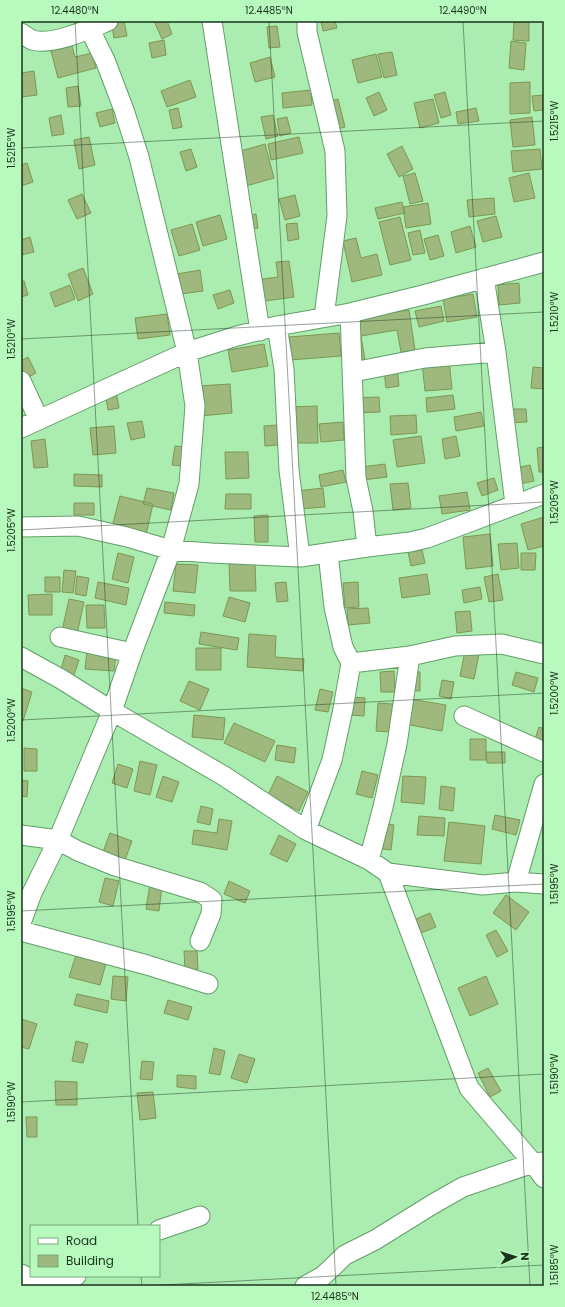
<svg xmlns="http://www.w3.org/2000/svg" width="565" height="1307" viewBox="0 0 565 1307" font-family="Poppins,sans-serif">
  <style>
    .building { fill: #9fb87e; stroke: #7c9850 }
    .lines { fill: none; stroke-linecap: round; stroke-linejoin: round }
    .street-casing { stroke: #619f68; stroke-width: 21 }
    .street { stroke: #fff; stroke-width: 19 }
    .ticks { fill: none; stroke: #19331d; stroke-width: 1; stroke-opacity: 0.45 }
    .neatline { fill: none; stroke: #19331d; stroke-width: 1.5 }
    .ticks-label { font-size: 10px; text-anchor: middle; fill: #19331d }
  </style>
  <rect width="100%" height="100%" fill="#abecb0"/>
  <path class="building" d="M111 21H124L127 36 114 38Z
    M154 21H167L172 34 162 39Z
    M321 21H335L337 28 323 31Z
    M514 21H529V41L513 40Z
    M277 26 280 47 269 48 267 27Z
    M164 40 166 55 152 58 149 43Z
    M511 41 526 43 524 70 509 68Z
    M72 46 75 57 92 53 96 68 58 78 51 51Z
    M392 52 397 75 384 78 378 54Z
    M376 54 382 77 358 83 352 60Z
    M270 57 275 77 255 82 250 63Z
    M34 71 37 95 21 97V73Z
    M190 80 196 97 167 107 161 91Z
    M530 82V113L510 114V83Z
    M78 86 81 106 68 107 66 88Z
    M311 90 312 105 283 108 282 93Z
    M379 92 387 110 374 116 366 98Z
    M445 92 451 115 441 118 434 95Z
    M544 95V110L534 111 532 96Z
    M338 99 345 127 334 130 327 102Z
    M433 99 439 123 420 128 414 103Z
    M178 108 182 127 173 129 169 110Z
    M476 108 479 121 458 124 456 112Z
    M112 109 115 123 100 127 96 113Z
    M61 115 64 134 52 136 49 118Z
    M273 115 278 136 266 139 261 117Z
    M287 117 291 133 280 136 277 119Z
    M532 117 535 145 513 147 510 120Z
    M89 137 95 165 79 169 74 140Z
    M299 137 303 153 271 160 268 144Z
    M265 144 274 178 246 186 237 152Z
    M402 146 413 169 399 177 387 154Z
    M191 149 197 167 186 171 180 152Z
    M540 149 542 169 513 172 511 151Z
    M27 163 33 182 21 186V165Z
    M415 173 423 201 410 204 403 176Z
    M529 173 535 198 514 202 509 178Z
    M82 194 91 213 77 219 68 200Z
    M295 195 300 216 285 220 279 199Z
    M494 198 495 214 469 217 467 200Z
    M402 202 405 213 378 219 375 208Z
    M428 203 431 224 406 228 403 207Z
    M256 214 258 228 245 231 242 217Z
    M220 215 227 239 203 246 196 222Z
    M496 216 502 237 483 242 477 221Z
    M400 217 411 260 390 265 379 222Z
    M297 223 299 239 288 241 286 224Z
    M192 224 200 250 179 256 171 230Z
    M470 226 476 247 456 253 451 232Z
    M420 230 425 253 413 255 408 233Z
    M438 235 444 256 430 260 424 239Z
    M30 237 34 252 21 255V240Z
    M356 238 361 258 377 254 382 275 352 282 343 241Z
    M289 261 294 297 258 302 255 280 278 277 276 262Z
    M83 268 93 294 78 301 68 274Z
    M200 270 203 291 174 295 171 275Z
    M21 281H24L28 295 21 297Z
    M519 283 520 303 499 305 498 285Z
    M70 285 75 299 55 307 50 293Z
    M230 290 234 303 218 309 213 295Z
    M473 294 477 317 447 322 443 299Z
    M441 306 444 321 419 327 415 311Z
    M409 310 415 350 401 352 397 330 361 336 365 360 353 362 347 319Z
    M167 314 170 335 138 339 135 318Z
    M339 333 341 356 290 360 289 337Z
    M264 344 268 366 232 372 228 350Z
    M28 357 36 373 25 379 21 371V361Z
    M449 360 452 389 425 391 422 363Z
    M533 367 544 368V389L531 388Z
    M397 368 399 386 386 388 384 370Z
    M230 384 232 413 200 416 198 386Z
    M116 391 119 408 108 410 105 393Z
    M453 395 455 409 427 412 426 398Z
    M379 397 380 412 353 413V398Z
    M317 406 318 443H291L289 407Z
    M505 409H526L527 422 505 423Z
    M481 412 484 426 456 431 454 417Z
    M416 415 417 433 391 435 390 416Z
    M142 421 145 437 131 440 127 423Z
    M343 422 344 440 321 442 319 424Z
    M277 425 278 445 265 446 264 426Z
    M114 426 116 453 93 455 90 428Z
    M421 436 425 463 397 467 393 440Z
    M456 436 460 456 445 459 442 439Z
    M45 439 48 467 34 468 31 441Z
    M175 446 186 447 183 466 172 465Z
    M544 447V472H539L537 448Z
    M225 452H248L249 478 226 479Z
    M385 464 387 477 355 481 354 468Z
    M530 465 534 481 506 487 502 471Z
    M343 470 346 482 321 487 319 475Z
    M74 474 102 475V487L74 486Z
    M494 478 498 490 482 496 477 483Z
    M408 483 411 508 393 510 390 484Z
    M147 488 174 493 171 510 143 504Z
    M323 488 325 507 299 509 297 491Z
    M467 492 470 510 442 514 439 496Z
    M226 494H251V509H225Z
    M120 496 153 504 146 535 112 527Z
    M74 503H94V515H74Z
    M268 515V542H255L254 516Z
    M544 517V546L528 550 521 524Z
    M490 534 493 566 466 569 463 537Z
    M517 543 519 568 501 570 498 544Z
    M422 550 425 563 411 566 408 552Z
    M118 553 134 557 128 583 112 579Z
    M521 553H536L535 570H521Z
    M255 563 256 591H230L229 564Z
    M176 564 198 565 195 593 173 591Z
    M64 570 76 571 73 593 62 592Z
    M427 574 430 594 402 598 399 578Z
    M498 574 503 600 489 602 484 577Z
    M77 576 89 578 86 596 75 594Z
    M45 577H60V592H45Z
    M98 582 129 588 126 605 95 598Z
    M286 582 288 601 277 602 275 583Z
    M358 582 359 607 345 608 343 583Z
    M480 587 482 599 464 603 462 590Z
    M52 594V615H29L28 595Z
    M229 597 250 603 245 622 223 616Z
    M69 599 84 602 77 634 62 631Z
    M165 602 195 605 194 616 164 613Z
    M86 605H104L105 628H87Z
    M368 608 370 623 348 625 347 609Z
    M470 611 472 631 457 633 455 612Z
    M201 632 239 638 237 650 199 644Z
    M249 634 276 636 275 657 304 659 303 671 247 667Z
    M196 648H221V670H196Z
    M87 651 116 654 114 671 85 669Z
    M465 651 479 654 474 679 460 676Z
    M65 655 79 660 73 678 60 673Z
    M394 671 395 692H381L380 672Z
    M409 671 420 672V691L408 690Z
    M516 672 538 678 534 692 512 685Z
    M442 680 454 682 451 699 439 696Z
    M189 681 209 689 200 710 180 701Z
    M21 688 32 692 23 721 21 720Z
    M320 689 333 692 328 712 315 710Z
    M351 697 365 698 364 716 350 715Z
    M410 699 446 705 442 731 405 724Z
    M378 703 393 704 391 732 376 731Z
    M194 715 225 718 223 740 192 737Z
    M234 723 275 741 265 762 224 743Z
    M539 727 544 729V748L533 745Z
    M470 739H486V760H470Z
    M277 745 296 748 294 763 275 760Z
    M24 748 37 749V771H24Z
    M486 752H505V763H487Z
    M140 761 157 765 150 795 134 791Z
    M118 764 133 769 127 788 112 783Z
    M362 771 378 775 372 798 356 794Z
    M163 776 179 782 172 802 156 797Z
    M277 776 308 792 299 811 268 795Z
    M403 776 426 777 424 804 401 802Z
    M21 780 28 781 27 797 21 796Z
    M441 786 455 788 453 811 439 809Z
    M201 806 213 809 210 825 197 822Z
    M495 815 520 820 516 835 492 829Z
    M419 816 445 818 444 836 417 835Z
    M219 819 232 821 227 850 192 844 194 830 217 833Z
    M379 822 394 825 391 850 375 848Z
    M449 822 485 826 481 864 444 861Z
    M110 833 132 841 125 860 103 852Z
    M279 835 296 844 287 862 270 854Z
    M105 878 119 881 113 906 99 902Z
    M229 881 250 891 245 903 224 894Z
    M150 884 162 886 159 911 146 909Z
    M506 895 529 912 516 930 493 913Z
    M430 913 436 927 421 933 416 919Z
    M496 930 508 951 497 957 486 935Z
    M184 951H197L198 969 185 970Z
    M77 952 107 960 100 985 69 977Z
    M113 976 128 977 126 1001 111 999Z
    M486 976 498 1004 470 1016 458 988Z
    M77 994 109 1001 107 1013 74 1005Z
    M168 1000 192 1007 188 1020 164 1013Z
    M21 1019 37 1024 29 1049 21 1047Z
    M76 1041 88 1044 83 1063 72 1061Z
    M214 1048 225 1051 220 1075 209 1073Z
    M239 1054 255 1059 247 1083 231 1078Z
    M142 1061 154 1062 152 1080 140 1079Z
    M488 1068 501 1091 490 1097 478 1073Z
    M177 1075 196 1076V1089L177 1087Z
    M55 1081 77 1082V1105H56Z
    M153 1092 156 1118 140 1120 137 1093Z
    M26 1117H37V1137H27Z"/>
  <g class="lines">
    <defs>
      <path id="street" d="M212 21 260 331
        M307 21V32L335 151 337 216 324 317
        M21 33C24 35 28 38 32 40 53 46 89 29 108 21
        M484 278 496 352 515 504
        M350 313 356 478 363 511 367 547
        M353 372 425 358 496 352
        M21 381 39 420
        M21 428 187 352 237 336 277 326 350 313 423 295 544 262
        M21 527 78 526 127 537 171 550 189 484 195 406 187 352 139 157 124 110 105 60 89 28
        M300 557 367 547 410 542 427 538 544 494
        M60 637 132 653
        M21 657 61 679 112 711 224 776 306 830 369 860 388 873 483 885 516 882 544 884
        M351 663 410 656 455 646 502 644 544 654
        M464 716 544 752
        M306 830 332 760 343 709 351 663 343 647 334 607 328 553
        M21 835 58 840 78 851 115 866 200 892 212 900 211 914 200 941
        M369 860 383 807 397 744 410 656
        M388 873 469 1088 533 1163 544 1178
        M516 882 544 784
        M21 923 32 893 58 840 112 711 132 653 171 550 211 553 300 557 289 470 284 369 277 326
        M21 931 147 965 208 984
        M159 1230 200 1216
        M21 1274 31 1279 56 1283 76 1276
        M305 1286 323 1276 345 1255 375 1240 433 1204 463 1187 533 1163 544 1162"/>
    </defs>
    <use href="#street" class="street-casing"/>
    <use href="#street" class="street"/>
  </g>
  <path class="ticks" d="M75 21 138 1226M269 21 336 1286M463 21 530 1286M21 148 544 121M21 339 544 312M21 530 544 502M21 720 544 693M21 911 544 884M21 1102 544 1074M141 1276 142 1286M143 1286 544 1265"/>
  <rect width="565" height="1307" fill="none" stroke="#b8f9bd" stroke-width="44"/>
  <rect x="30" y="1225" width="130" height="52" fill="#b8f9bd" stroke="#78aa7d"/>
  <rect x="38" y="1238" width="20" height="6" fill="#ffffff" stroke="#78aa7d"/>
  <text x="66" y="1245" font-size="12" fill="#19331d">Road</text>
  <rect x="38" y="1255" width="20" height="12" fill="#9fb87e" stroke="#78aa7d"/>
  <text x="66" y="1265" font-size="12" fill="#19331d">Building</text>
  <g transform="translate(515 1257) rotate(87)" stroke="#b8f9bd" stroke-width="3" paint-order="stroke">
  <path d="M0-3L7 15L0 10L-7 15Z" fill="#19331d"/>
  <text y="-6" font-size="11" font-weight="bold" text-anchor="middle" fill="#19331d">N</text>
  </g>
  <rect x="22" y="22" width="521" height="1263" class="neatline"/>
  <g class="ticks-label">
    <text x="75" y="14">12.4480°N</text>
    <text x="269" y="14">12.4485°N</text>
    <text x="463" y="14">12.4490°N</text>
    <text transform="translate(554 121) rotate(-90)" y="4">1.5215°W</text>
    <text transform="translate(11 148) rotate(-90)" y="4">1.5215°W</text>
    <text transform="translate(554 312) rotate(-90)" y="4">1.5210°W</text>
    <text transform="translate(11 339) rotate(-90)" y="4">1.5210°W</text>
    <text transform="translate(554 502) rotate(-90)" y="4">1.5205°W</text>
    <text transform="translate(11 530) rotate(-90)" y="4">1.5205°W</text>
    <text transform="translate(554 693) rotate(-90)" y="4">1.5200°W</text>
    <text transform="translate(11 720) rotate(-90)" y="4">1.5200°W</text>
    <text transform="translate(554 884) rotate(-90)" y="4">1.5195°W</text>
    <text transform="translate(11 911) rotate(-90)" y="4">1.5195°W</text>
    <text transform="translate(554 1074) rotate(-90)" y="4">1.5190°W</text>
    <text transform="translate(11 1102) rotate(-90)" y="4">1.5190°W</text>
    <text transform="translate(554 1265) rotate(-90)" y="4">1.5185°W</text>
    <text x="335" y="1300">12.4485°N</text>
  </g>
</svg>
